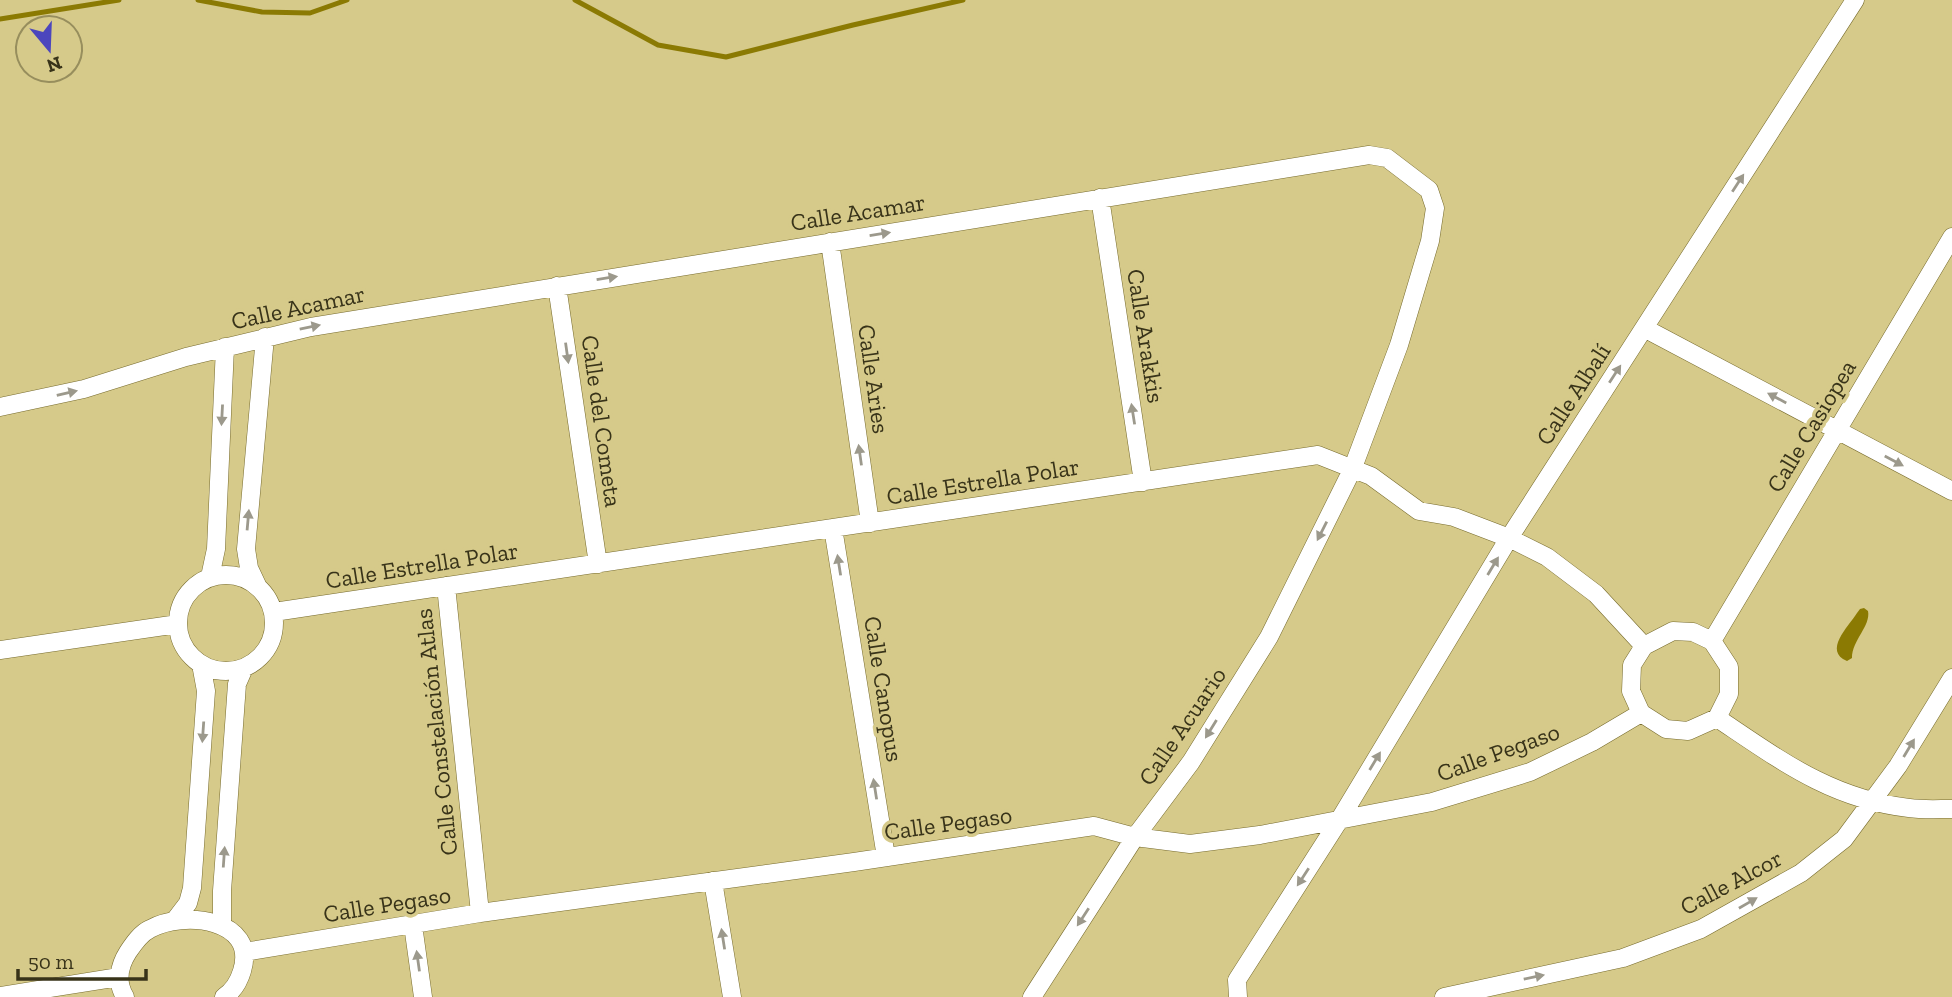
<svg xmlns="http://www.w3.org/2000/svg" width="1952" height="997" viewBox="0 0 1952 997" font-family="'Zilla Slab',serif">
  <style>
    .water { fill: #8b7a03 }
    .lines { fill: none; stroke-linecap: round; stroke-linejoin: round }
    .stream { stroke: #8b7a03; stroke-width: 5 }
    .street-casing { stroke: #776b2d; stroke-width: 19 }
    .street { stroke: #fff; stroke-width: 18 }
    .oneway { fill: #9c998c }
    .labels { text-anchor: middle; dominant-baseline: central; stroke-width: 7; stroke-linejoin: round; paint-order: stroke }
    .street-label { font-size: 24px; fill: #383319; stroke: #d6ca8a }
  </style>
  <rect width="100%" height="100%" fill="#d6ca8a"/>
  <path class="water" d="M1864 608 1868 611C1871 626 1852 640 1852 658L1847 661C1823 651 1848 627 1857 613L1860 609Z"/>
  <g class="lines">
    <path class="stream" d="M198 0 262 12 310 13 347 0
      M575 0 658 45 726 57 853 25 963 0
      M0 19 119 0"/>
    <defs>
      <path id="street" d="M1100 198 1143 482
        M830 242 870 523
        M557 286 598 564
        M1644 328 1952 491
        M0 407 84 389 186 357 311 327 1369 155 1387 158 1429 190 1435 208 1430 241 1399 345 1352 470 1269 637 1191 762 1135 837 1032 997
        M833 528 886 857
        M178 623a48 48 0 1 1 96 0a48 48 0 1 1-96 0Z
        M210 577 216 549 225 347
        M257 585 249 568 246 549 265 337
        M446 586 480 913
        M274 612 1318 455 1371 476 1419 511 1454 517 1509 538 1547 557 1596 594 1644 646
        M1673 631 1693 632 1712 641 1729 667V694L1717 718 1688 731 1666 729 1641 713 1631 691 1632 665 1644 646Z
        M1712 641 1952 237
        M0 650 178 624
        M1717 718C1780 760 1831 799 1909 808 1923 810 1938 809 1952 809
        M713 881 732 997
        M175 920 188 903 192 888 206 691 201 664
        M222 925V891L237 684 244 668
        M413 925 423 997
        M244 952 480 913 854 862 1094 826 1135 837 1190 844 1260 835 1432 802 1530 772 1592 742 1641 713
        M0 996 119 977
        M125 997C116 982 119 966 128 952 134 943 141 933 150 929 184 910 258 919 242 971 239 981 233 991 224 997
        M1238 997 1237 980 1340 819 1509 538 1855 0
        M1444 997 1623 958 1701 929 1801 873 1844 839 1898 766 1952 678"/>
    </defs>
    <use href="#street" class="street-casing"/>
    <use href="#street" class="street"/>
  </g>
  <defs><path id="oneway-solid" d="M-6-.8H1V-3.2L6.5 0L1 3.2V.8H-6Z" transform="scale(1.75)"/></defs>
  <g class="oneway">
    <use href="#oneway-solid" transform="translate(1738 183) rotate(-57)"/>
    <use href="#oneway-solid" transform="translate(880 234) rotate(-9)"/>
    <use href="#oneway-solid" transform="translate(607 278) rotate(-9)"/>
    <use href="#oneway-solid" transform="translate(310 327) rotate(-11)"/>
    <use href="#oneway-solid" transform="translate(567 353) rotate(82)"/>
    <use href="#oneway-solid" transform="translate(1615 374) rotate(-57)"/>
    <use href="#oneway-solid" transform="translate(67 393) rotate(-13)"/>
    <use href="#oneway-solid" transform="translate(1777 398) rotate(-152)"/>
    <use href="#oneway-solid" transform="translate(1133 414) rotate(-99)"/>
    <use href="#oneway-solid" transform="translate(222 415) rotate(93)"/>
    <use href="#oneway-solid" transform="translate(860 455) rotate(-98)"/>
    <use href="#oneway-solid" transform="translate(1894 461) rotate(28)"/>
    <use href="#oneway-solid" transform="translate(248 520) rotate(-85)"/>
    <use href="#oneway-solid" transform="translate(1322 531) rotate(117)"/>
    <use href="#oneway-solid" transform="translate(839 565) rotate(-99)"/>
    <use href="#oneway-solid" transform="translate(1493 566) rotate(-59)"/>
    <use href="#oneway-solid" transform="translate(1211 729) rotate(122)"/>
    <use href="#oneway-solid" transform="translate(203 732) rotate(94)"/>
    <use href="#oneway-solid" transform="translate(1909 748) rotate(-59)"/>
    <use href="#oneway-solid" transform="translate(1375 761) rotate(-59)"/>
    <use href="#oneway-solid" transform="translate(875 789) rotate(-99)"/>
    <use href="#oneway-solid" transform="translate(224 857) rotate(-86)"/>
    <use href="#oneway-solid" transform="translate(1303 877) rotate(123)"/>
    <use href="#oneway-solid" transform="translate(1748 903) rotate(-30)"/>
    <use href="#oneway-solid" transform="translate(1083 917) rotate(123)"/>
    <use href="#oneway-solid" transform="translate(723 939) rotate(-99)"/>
    <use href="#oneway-solid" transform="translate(418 961) rotate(-98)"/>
    <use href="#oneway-solid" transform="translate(1534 977) rotate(-12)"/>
  </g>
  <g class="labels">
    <g class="street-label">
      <text transform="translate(858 212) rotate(-9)">Calle Acamar</text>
      <text transform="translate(298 307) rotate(-12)">Calle Acamar</text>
      <text transform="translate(1146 336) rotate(81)">Calle Arakkis</text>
      <text transform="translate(874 379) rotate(82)">Calle Aries</text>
      <text transform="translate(1573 394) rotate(-57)">Calle Albalí</text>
      <text transform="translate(602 421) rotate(82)">Calle del Cometa</text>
      <text transform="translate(1811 426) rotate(-59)">Calle Casiopea</text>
      <text transform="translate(983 481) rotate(-9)">Calle Estrella Polar</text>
      <text transform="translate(422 565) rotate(-9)">Calle Estrella Polar</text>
      <text transform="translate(884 689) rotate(81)">Calle Canopus</text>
      <text transform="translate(1182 726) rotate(-56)">Calle Acuario</text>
      <text transform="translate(436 732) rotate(-96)">Calle Constelación Atlas</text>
      <text transform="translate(1498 752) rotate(-20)">Calle Pegaso</text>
      <text transform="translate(948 823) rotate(-8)">Calle Pegaso</text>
      <text transform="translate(1731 882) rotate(-28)">Calle Alcor</text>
      <text transform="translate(387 904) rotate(-9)">Calle Pegaso</text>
    </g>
  </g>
  <g transform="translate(49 49) rotate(161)"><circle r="33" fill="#d6ca8a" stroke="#978e5d" stroke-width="2"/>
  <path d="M0-5L12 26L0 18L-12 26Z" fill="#4c46bd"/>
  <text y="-10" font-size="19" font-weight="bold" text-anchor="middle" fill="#383319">N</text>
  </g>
  <path d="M18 969v10h128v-10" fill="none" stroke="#383319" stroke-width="3.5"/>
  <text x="28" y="969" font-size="21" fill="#383319" stroke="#d6ca8a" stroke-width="5" paint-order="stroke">50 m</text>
</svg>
